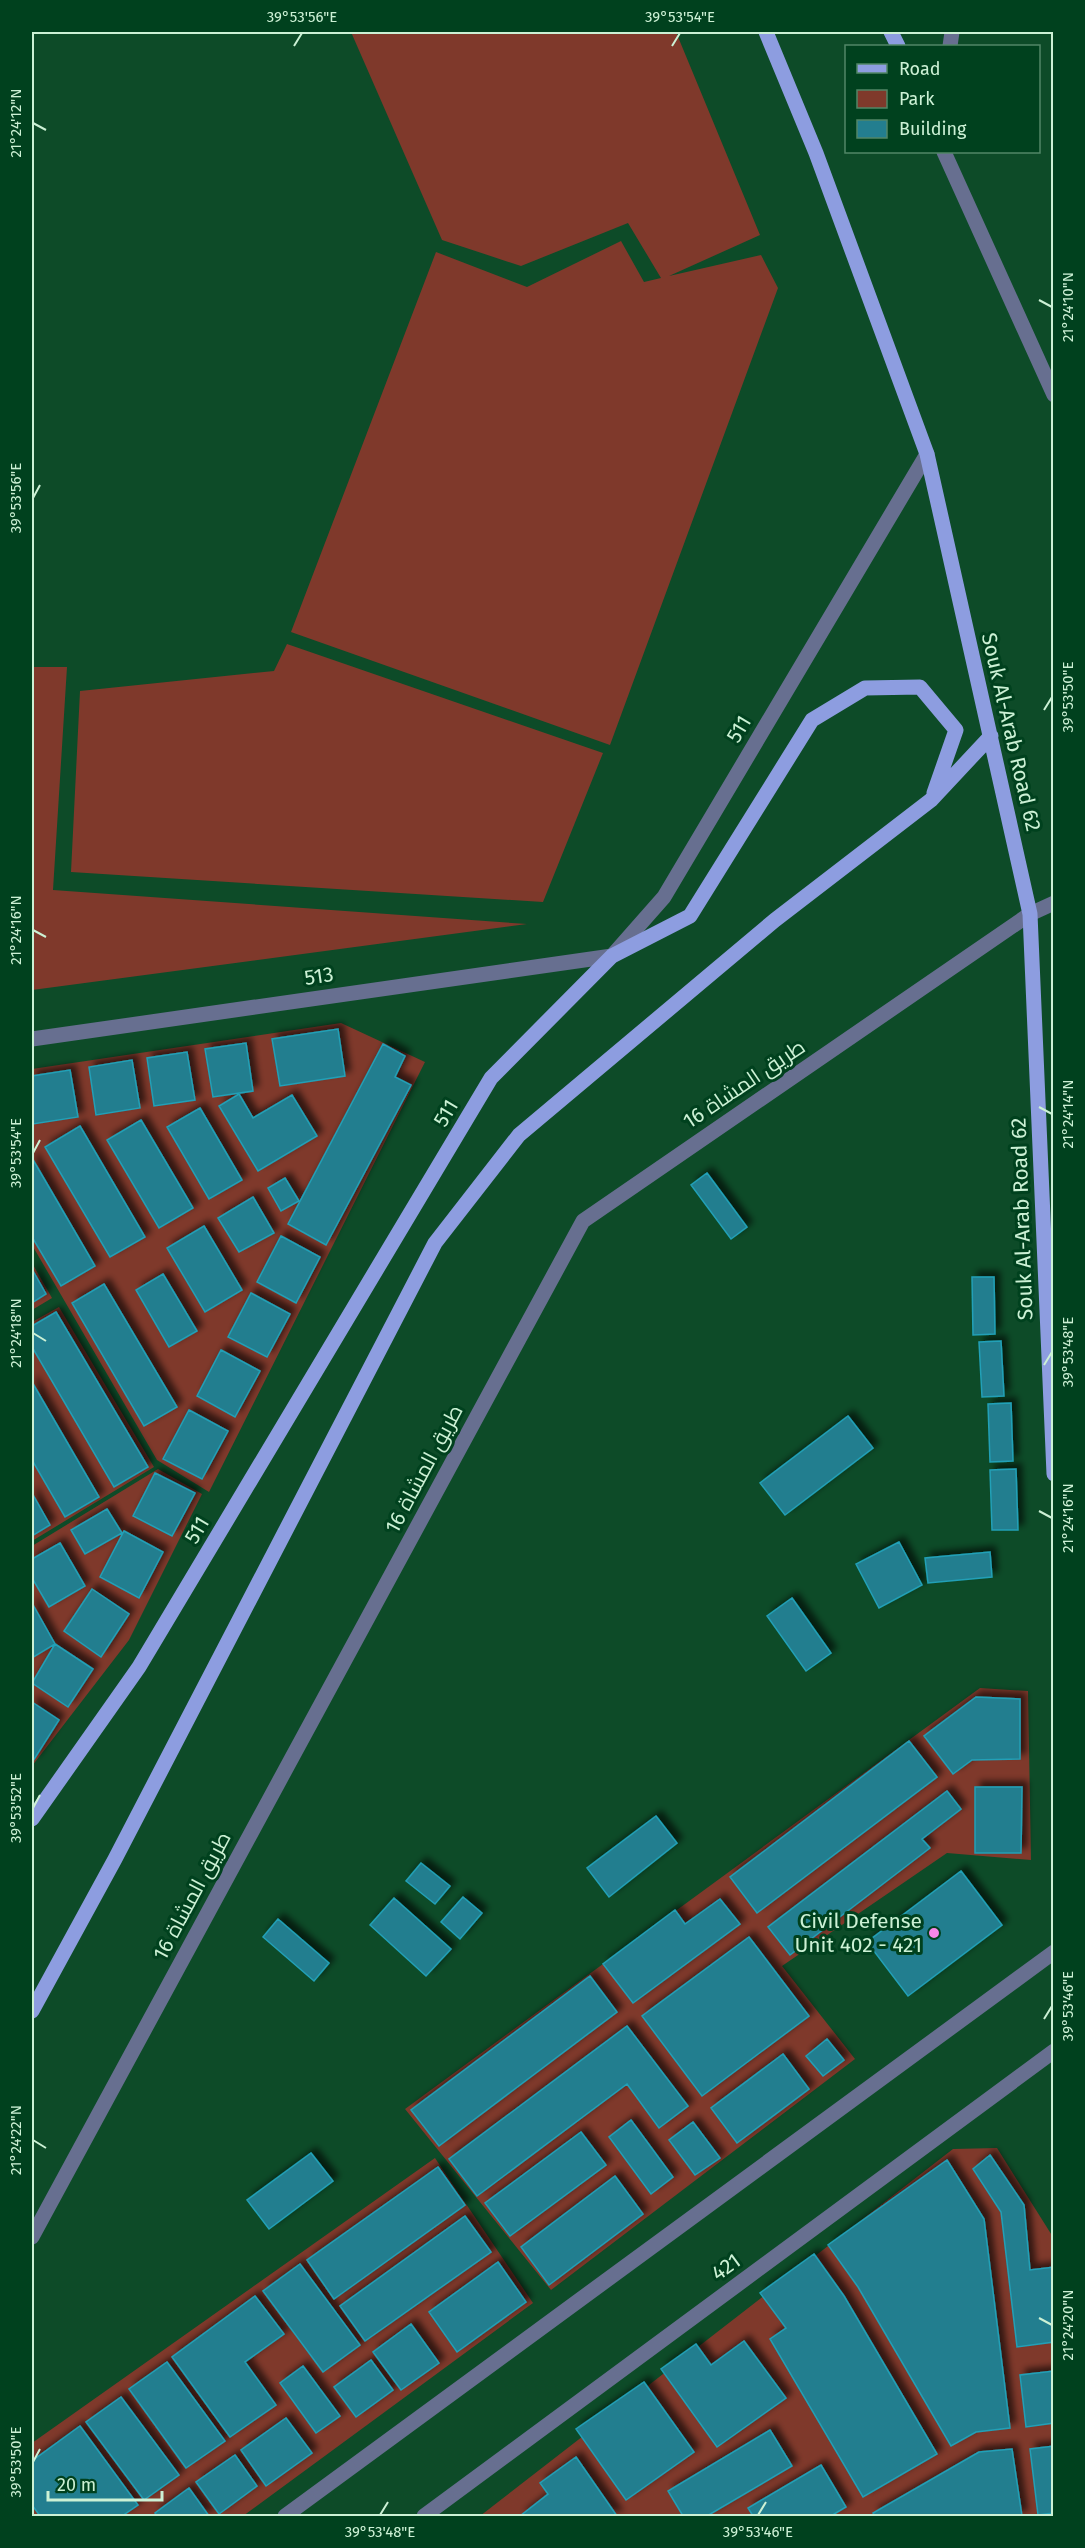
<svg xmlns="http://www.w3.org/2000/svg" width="1085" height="2548" viewBox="0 0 1085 2548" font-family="'Fira Sans',Cairo,sans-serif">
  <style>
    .green { fill: #7f392b }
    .building { fill: #237e8f; stroke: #21a0b7; stroke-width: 1.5; filter: url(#shadow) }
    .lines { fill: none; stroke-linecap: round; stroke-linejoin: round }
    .minor { stroke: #676f90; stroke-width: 15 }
    .major { stroke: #8d9de0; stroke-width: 15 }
    .ticks { fill: none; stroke: #ccf1d5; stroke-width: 2 }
    .poi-dot { fill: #f987e8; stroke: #00411e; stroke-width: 2 }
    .labels { text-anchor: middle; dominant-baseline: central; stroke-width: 6; stroke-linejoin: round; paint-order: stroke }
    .street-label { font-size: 21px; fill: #ccf1d5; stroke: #00411e }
    .poi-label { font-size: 21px; fill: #ccf1d5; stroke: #00411e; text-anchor: end }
    .neatline { fill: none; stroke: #ccf1d5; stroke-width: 2 }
    .ticks-label { font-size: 15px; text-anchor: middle; fill: #ccf1d5 }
  </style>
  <defs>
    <filter id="shadow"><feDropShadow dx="5.5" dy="-5.5" stdDeviation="3" flood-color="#0009"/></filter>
  </defs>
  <rect width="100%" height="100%" fill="#0d4b28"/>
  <path class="green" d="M351 32H676L760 235 669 276 761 255 778 288 610 745 291 632 436 252 527 287 621 241 644 282 661 278 628 223 521 266 442 240Z
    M287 644 603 753 543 902 71 872 80 691 274 671Z
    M32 667H67L53 890 527 924 32 990Z
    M341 1023 425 1062 209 1492 157 1460 32 1245V1069Z
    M32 1263 52 1298 32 1310Z
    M59 1307 154 1467 32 1541V1322Z
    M158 1469 202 1494 129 1640 32 1766V1546Z
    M980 1688 1028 1691 1031 1860 947 1853 782 1966 855 2059 551 2290 405 2109Z
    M997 2148 1053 2237V2516H480L953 2149Z
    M435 2158 533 2303 243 2516H32V2443Z"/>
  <path class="building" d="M338 1029 345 1076 280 1086 272 1039Z
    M246 1043 253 1091 213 1097 205 1049Z
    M383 1044 405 1056 395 1077 411 1085 326 1245 288 1224Z
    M187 1052 195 1100 154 1106 147 1058Z
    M132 1060 140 1108 96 1115 89 1067Z
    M70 1070 78 1117 33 1124 32 1076Z
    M239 1094 253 1118 292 1095 317 1136 258 1171 219 1106Z
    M200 1108 242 1180 209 1199 167 1127Z
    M141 1120 193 1208 159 1228 107 1140Z
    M80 1126 145 1237 110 1257 45 1147Z
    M32 1158 95 1266 61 1286 32 1237Z
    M707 1173 747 1227 731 1239 691 1185Z
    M285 1178 299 1201 281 1211 268 1188Z
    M253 1197 274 1233 239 1252 218 1218Z
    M204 1226 242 1290 205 1312 167 1248Z
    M281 1236 320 1257 296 1303 257 1282Z
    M32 1269 46 1294 32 1303Z
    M163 1274 197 1331 169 1347 136 1290Z
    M972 1277H994L995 1334 973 1335Z
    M104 1284 177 1407 144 1426 72 1303Z
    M251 1293 290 1314 267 1357 228 1337Z
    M56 1312 148 1467 114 1487 32 1347V1326Z
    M1001 1341 1004 1396 982 1397 979 1342Z
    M221 1350 260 1371 235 1417 197 1396Z
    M32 1382 99 1497 65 1517 32 1460Z
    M1011 1403 1013 1461 990 1462 988 1404Z
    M189 1410 228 1431 202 1479 163 1459Z
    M848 1416 873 1448 785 1515 760 1483Z
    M1016 1469 1018 1530H992L990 1470Z
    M155 1473 195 1493 172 1536 133 1516Z
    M32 1493 50 1525 32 1536Z
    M107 1509 122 1533 85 1554 71 1530Z
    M124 1531 163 1552 139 1598 100 1577Z
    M899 1542 922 1585 879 1608 856 1564Z
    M60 1543 85 1586 49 1607 32 1578V1559Z
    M990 1552 992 1577 928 1583 925 1558Z
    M92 1589 129 1614 101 1657 64 1631Z
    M792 1598 831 1653 806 1671 767 1616Z
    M32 1603 55 1644 32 1658Z
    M55 1644 93 1669 68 1707 32 1683Z
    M976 1697 1020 1699V1759L972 1760 953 1774 924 1736Z
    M32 1702 59 1720 33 1761 32 1760Z
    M909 1741 937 1777 757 1913 730 1877Z
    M975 1787H1022L1021 1853H975Z
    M947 1791 961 1809 922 1839 930 1848 790 1955 768 1927Z
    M656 1816 677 1843 609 1897 587 1868Z
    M421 1863 450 1886 435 1904 406 1881Z
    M961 1871 1002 1925 908 1996 867 1942Z
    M463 1897 482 1913 460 1939 441 1922Z
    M394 1898 451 1949 426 1976 370 1925Z
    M720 1899 740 1924 633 2003 603 1964 675 1910 685 1924Z
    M278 1919 329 1963 314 1981 263 1937Z
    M749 1937 809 2016 702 2096 642 2016Z
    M590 1976 617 2012 439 2146 411 2110Z
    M627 2026 688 2106 659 2128 627 2084 477 2196 449 2159Z
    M827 2039 844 2060 823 2076 806 2056Z
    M783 2054 809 2089 737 2143 711 2108Z
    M631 2120 673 2177 651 2194 609 2137Z
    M693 2122 720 2158 695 2175 669 2140Z
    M581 2132 606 2165 510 2236 485 2203Z
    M311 2153 333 2181 269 2229 247 2200Z
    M990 2155 1024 2205 1030 2270 1054 2267V2342L1017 2347 1001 2212 973 2169Z
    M947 2160 984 2219 1010 2428 976 2432 951 2446 858 2287 828 2245Z
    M438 2167 465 2205 334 2299 307 2260Z
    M615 2176 643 2214 549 2285 521 2247Z
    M465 2216 491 2252 365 2341 340 2306Z
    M814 2254 844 2296 937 2454 863 2497 770 2339 786 2328 760 2293Z
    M498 2262 526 2302 457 2352 429 2312Z
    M300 2264 360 2345 323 2372 263 2291Z
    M255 2296 284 2334 245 2362 276 2405 230 2437 172 2357Z
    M411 2324 439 2363 401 2390 373 2352Z
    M744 2341 786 2398 717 2447 661 2369 696 2344 711 2365Z
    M371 2360 393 2390 356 2417 334 2387Z
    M167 2362 225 2441 186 2468 129 2389Z
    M303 2366 340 2416 316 2433 280 2383Z
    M1054 2371V2423L1026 2427 1020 2375Z
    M644 2382 694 2452 626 2500 576 2429Z
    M121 2397 179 2475 144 2500 86 2422Z
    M286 2418 312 2453 266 2486 241 2450Z
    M80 2426 138 2505 122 2516H40L32 2505V2461Z
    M770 2430 792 2466 707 2516H683L668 2491Z
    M1054 2446V2513L1038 2515 1030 2449Z
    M1012 2449 1022 2516H875L873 2513 979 2452Z
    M235 2455 257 2486 219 2514 196 2482Z
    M576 2457 617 2516H520L548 2494 540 2483Z
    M821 2465 846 2507 831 2516H753L748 2508Z
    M189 2488 209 2516H157L155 2513Z"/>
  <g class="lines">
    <path class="minor" d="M950 46 952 32
      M944 152 1054 395
      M32 1039 612 956 664 897 927 454
      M32 2237 583 1221 1030 914 1054 903
      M285 2516 1054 1952
      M424 2516 1054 2051"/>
    <path class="major" d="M766 32 816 153 927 454 1030 914 1054 1474
      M891 32 898 46
      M32 1819 139 1667 491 1078 612 956 690 916 812 720 865 688 920 687 956 730 934 793
      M32 2011 115 1859 435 1243 519 1135 775 920 931 800 991 736"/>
  </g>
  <path class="ticks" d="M294 46 302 33M672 46 680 33M33 123 46 130M1039 300 1052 307M33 498 40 485M1044 710 1052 697M33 930 46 937M1039 1107 1052 1114M33 1153 40 1140M33 1333 46 1341M1044 1365 1052 1352M1039 1511 1052 1518M33 1808 40 1795M1044 2019 1052 2006M33 2140 46 2148M1039 2318 1052 2325M33 2462 40 2449M380 2515 388 2502M758 2515 766 2502"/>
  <circle class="poi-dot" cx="934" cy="1933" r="6"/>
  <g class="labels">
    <g class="street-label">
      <text transform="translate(739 729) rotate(-59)">511</text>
      <text transform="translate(1011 732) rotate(77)">Souk Al-Arab Road 62</text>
      <text transform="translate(319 976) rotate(-8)">513</text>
      <text transform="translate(744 1084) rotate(-34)">طريق المشاة 16</text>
      <text transform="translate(446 1113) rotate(-59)">511</text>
      <text transform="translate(1022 1219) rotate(-92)">Souk Al-Arab Road 62</text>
      <text transform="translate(424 1469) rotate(-62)">طريق المشاة 16</text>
      <text transform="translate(197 1530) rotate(-59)">511</text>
      <text transform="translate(192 1896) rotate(-62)">طريق المشاة 16</text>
      <text transform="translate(726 2267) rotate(-36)">421</text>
    </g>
    <g class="poi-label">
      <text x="922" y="1921">Civil Defense<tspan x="922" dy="24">Unit 402 - 421</tspan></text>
    </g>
  </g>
  <rect width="1085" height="2548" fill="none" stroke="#00411e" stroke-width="66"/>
  <rect x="845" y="45" width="195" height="108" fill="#00411e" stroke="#528767" stroke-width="1.5"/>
  <rect x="857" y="64" width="30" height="9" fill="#8d9de0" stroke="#528767" stroke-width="1.5"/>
  <text x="899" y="75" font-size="18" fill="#ccf1d5">Road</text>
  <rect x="857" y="90" width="30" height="18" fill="#7f392b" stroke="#528767" stroke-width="1.5"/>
  <text x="899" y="105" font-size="18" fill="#ccf1d5">Park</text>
  <rect x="857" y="120" width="30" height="18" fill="#237e8f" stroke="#528767" stroke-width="1.5"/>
  <text x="899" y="135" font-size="18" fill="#ccf1d5">Building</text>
  <path d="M48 2491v9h114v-9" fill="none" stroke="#ccf1d5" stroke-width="3"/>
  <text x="57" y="2491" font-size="18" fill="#ccf1d5" stroke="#00411e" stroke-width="4.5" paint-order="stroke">20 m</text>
  <rect x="33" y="33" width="1019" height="2482" class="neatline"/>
  <g class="ticks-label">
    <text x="302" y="22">39°53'56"E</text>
    <text x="680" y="22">39°53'54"E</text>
    <text transform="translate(16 123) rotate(-90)" y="5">21°24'12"N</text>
    <text transform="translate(1068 307) rotate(-90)" y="5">21°24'10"N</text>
    <text transform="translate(16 498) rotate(-90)" y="5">39°53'56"E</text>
    <text transform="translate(1068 697) rotate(-90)" y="5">39°53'50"E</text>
    <text transform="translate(16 930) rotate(-90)" y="5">21°24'16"N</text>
    <text transform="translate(1068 1114) rotate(-90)" y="5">21°24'14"N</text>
    <text transform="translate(16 1153) rotate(-90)" y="5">39°53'54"E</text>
    <text transform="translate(16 1333) rotate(-90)" y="5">21°24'18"N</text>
    <text transform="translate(1068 1352) rotate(-90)" y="5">39°53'48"E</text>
    <text transform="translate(1068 1518) rotate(-90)" y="5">21°24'16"N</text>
    <text transform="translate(16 1808) rotate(-90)" y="5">39°53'52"E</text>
    <text transform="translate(1068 2006) rotate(-90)" y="5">39°53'46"E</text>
    <text transform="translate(16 2140) rotate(-90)" y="5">21°24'22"N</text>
    <text transform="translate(1068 2325) rotate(-90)" y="5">21°24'20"N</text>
    <text transform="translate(16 2462) rotate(-90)" y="5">39°53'50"E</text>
    <text x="380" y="2537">39°53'48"E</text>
    <text x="758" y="2537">39°53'46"E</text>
  </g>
</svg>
